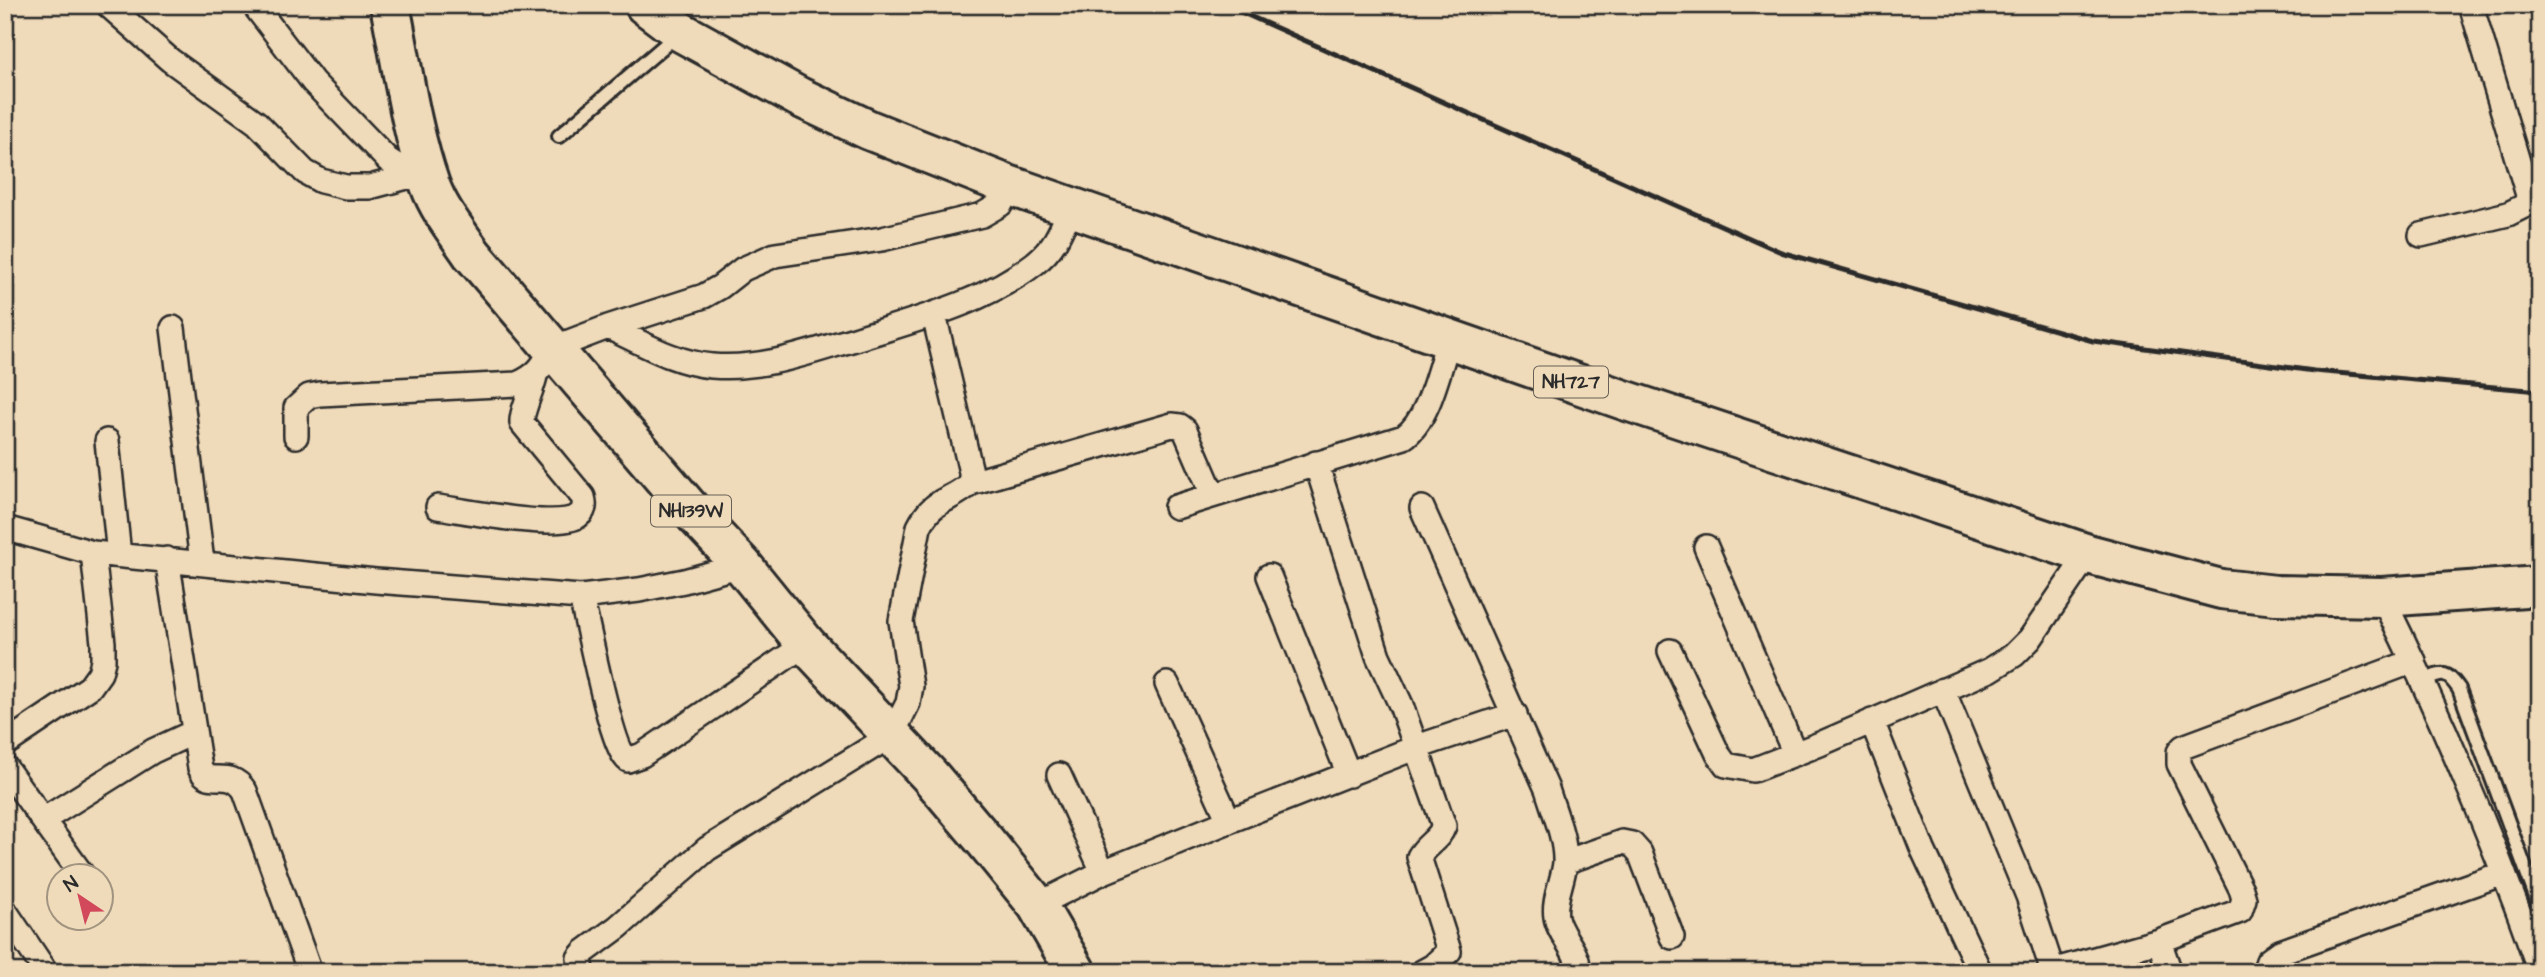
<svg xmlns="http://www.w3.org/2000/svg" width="2545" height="977" viewBox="0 0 2545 977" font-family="'Architects Daughter',sans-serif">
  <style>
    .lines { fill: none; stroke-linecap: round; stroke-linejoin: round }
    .lane-casing { stroke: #2b2b2b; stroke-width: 18 }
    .street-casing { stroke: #2b2b2b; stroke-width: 28 }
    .highway-casing { stroke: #2b2b2b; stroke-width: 44 }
    .lane { stroke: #efdab9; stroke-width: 12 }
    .street { stroke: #efdab9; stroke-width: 23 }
    .highway { stroke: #efdab9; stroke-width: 38 }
    .rail { stroke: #2b2b2b; stroke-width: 5 }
    .labels { text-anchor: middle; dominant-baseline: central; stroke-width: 6; stroke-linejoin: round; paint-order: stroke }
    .shield { fill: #efdab9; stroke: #666056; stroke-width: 2 }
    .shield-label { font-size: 19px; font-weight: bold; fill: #2b2b2b }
  </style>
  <rect width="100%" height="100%" fill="#efdab9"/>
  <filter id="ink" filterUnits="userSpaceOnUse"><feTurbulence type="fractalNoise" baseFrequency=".0143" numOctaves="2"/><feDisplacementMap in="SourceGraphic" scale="14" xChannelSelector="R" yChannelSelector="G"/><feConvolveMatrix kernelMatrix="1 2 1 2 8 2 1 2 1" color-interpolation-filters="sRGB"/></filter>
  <g filter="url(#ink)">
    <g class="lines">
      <defs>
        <path id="lane" d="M559 136 678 34
          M2423 681C2443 673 2446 670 2459 689L2540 908"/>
        <path id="street" d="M108 5 170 60 257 123 305 172 321 181 346 187H370L411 176
          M254 5 313 82 388 160 419 180
          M2421 235 2508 214 2526 205 2528 195 2471 5
          M608 327 704 296 720 287 743 269 775 255 882 239 982 215 1001 204 1008 185
          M173 328 202 562
          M296 436V408L309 396 320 394 517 384C537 376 543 366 553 348L608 327C643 343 674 363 712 366 764 370 809 352 858 338 918 319 983 303 1034 264 1055 248 1061 231 1071 207
          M107 441 119 555
          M1316 463 1378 656 1401 705 1444 826C1439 840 1426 844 1419 857L1449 951 1433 966 1422 972
          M971 483 1172 425 1180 426 1185 430 1213 495
          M438 507C466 511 556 530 578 516 585 511 585 504 583 497L522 423C521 413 532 390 535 376
          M1176 507 1404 437C1429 420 1439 368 1449 339
          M1422 508 1547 789C1554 812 1566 839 1565 863 1563 881 1553 900 1556 917 1559 936 1581 953 1578 972
          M5 528 93 553 376 581 581 597 639 590 684 581 742 565
          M1706 547 1795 754
          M167 559 200 768C208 789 229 766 245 791L307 964
          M1269 576 1349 775
          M581 597C588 624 611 749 628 760L642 755 806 644
          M2382 597C2442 718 2495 844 2540 971
          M1670 651 1718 754 1726 765 1753 770 1820 744 1990 670 2014 655 2030 639 2088 554
          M1167 684 1229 821
          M1943 690 2028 896 2053 972
          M1872 721 1923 850 1980 972
          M5 744 90 687 100 673 103 661V643L93 553
          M5 767 83 876
          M1059 775 1103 872
          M43 820 153 751 194 732
          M1565 862 1622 842 1632 844 1640 853 1672 937
          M1037 905 1103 872 1229 821 1417 747 1515 714
          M5 911 46 972
          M2159 941 2170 972
          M583 972 579 958 584 952 618 927 707 849 892 735 908 703 911 686 901 621 919 527C934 497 949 503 971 483V472L934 315
          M2048 972 2159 941 2240 911 2244 899 2241 889 2179 764V752L2183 747 2414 661
          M2264 972 2268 961 2280 952 2504 873"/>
        <path id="highway" d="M390 5C402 64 410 128 430 185 439 210 457 232 472 254L696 516 742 565 806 644 930 776 985 841 1037 905 1076 972
          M645 5 681 32 799 97 869 130 1008 185 1624 400 2088 554 2221 589 2276 595 2382 597 2540 586"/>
      </defs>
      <use href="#lane" class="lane-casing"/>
      <use href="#street" class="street-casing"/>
      <use href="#highway" class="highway-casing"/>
      <use href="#lane" class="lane"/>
      <use href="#street" class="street"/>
      <use href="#highway" class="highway"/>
      <path class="rail" d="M1225 5 1781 252 2093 341 2314 371 2540 391"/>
    </g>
  </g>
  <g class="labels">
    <g class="shield">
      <rect x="1534" y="366.5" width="74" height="31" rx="5"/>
      <rect x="651" y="495.5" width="80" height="31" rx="5"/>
    </g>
    <g class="shield-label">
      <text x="1571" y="382">NH727</text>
      <text x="691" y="511">NH139W</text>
    </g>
  </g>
  <rect width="2545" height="977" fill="none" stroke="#efdab9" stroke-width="28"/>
  <rect x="14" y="14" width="2517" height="949" fill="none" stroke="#2b2b2b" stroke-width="2.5" filter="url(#ink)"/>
  <g transform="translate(80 897) rotate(325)"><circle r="33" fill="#efdab9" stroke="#a19480" stroke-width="2"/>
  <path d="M0-5L12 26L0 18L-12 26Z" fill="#d1495b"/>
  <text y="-10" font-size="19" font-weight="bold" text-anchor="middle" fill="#2b2b2b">N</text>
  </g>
</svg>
